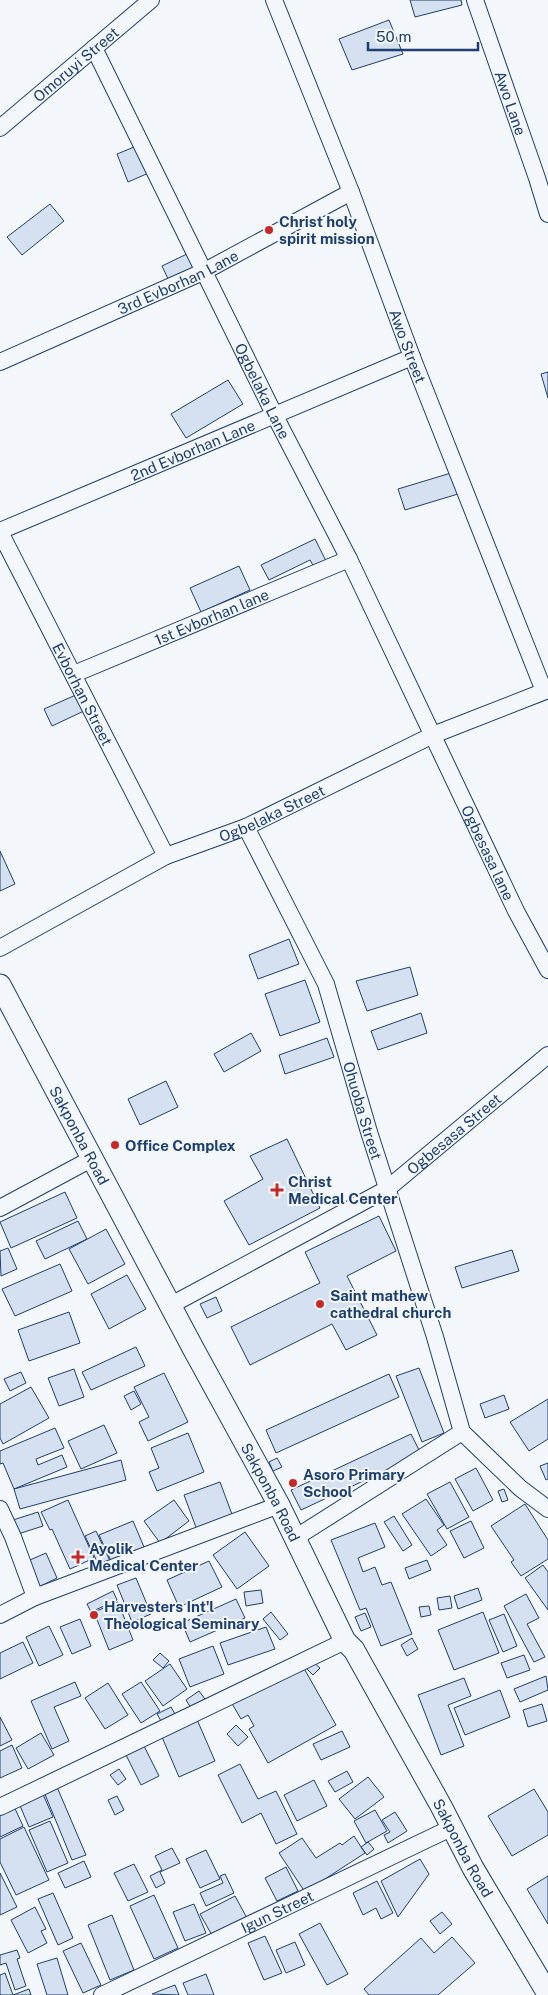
<svg xmlns="http://www.w3.org/2000/svg" width="548" height="1995" viewBox="0 0 548 1995" font-family="'Public Sans',sans-serif">
  <style>
    .building { fill: #d5e0f0; stroke: #1d3f73 }
    .lines { fill: none; stroke-linecap: round; stroke-linejoin: round }
    .minor-casing { stroke: #1d3f73; stroke-width: 18 }
    .major-casing { stroke: #1d3f73; stroke-width: 23 }
    .minor { stroke: #f4f7fb; stroke-width: 16 }
    .major { stroke: #f4f7fb; stroke-width: 21 }
    .poi-dot { fill: #c62828; stroke: #f4f7fb; stroke-width: 2 }
    .labels { text-anchor: middle; dominant-baseline: central; stroke-width: 4; stroke-linejoin: round; paint-order: stroke }
    .street-label { font-size: 15px; fill: #1d3f73; stroke: #f4f7fb }
    .poi-label { font-size: 15px; font-weight: bold; fill: #1d3f73; stroke: #f4f7fb; text-anchor: start }
  </style>
  <rect width="100%" height="100%" fill="#f4f7fb"/>
  <path class="building" d="M410 0H461L462 5 415 17Z
    M389 20 403 54 352 70 339 39Z
    M139 145 151 172 128 182 117 154Z
    M50 204 64 221 22 255 7 237Z
    M189 253 198 270 170 283 162 266Z
    M548 372V398L541 374Z
    M228 380 243 404 186 438 171 414Z
    M451 473 458 494 405 510 398 489Z
    M315 539 326 561 314 567 310 560 269 580 261 565Z
    M239 566 250 590 201 612 190 588Z
    M78 694 86 710 52 726 44 709Z
    M0 851 15 884 0 891Z
    M289 939 299 964 258 979 249 955Z
    M410 967 418 995 367 1011 356 981Z
    M305 980 320 1022 280 1036 265 994Z
    M421 1013 427 1033 378 1050 371 1031Z
    M251 1033 261 1051 224 1072 214 1054Z
    M327 1038 334 1057 285 1074 279 1055Z
    M166 1081 178 1107 140 1125 128 1099Z
    M287 1139 320 1208 249 1245 224 1201 263 1179 250 1156Z
    M65 1192 77 1218 11 1248 0 1222Z
    M379 1216 396 1251 347 1276 377 1335 346 1350 332 1324 250 1365 231 1327 320 1283 305 1252Z
    M78 1221 87 1239 45 1259 36 1241Z
    M106 1229 125 1264 88 1284 69 1249Z
    M8 1248 17 1269 1 1276 0 1251Z
    M512 1250 519 1271 462 1288 455 1267Z
    M60 1264 72 1291 15 1316 2 1289Z
    M127 1275 146 1309 109 1329 91 1294Z
    M216 1297 222 1311 207 1318 200 1304Z
    M69 1312 80 1343 29 1361 18 1330Z
    M136 1347 145 1366 91 1390 82 1372Z
    M419 1368 444 1433 422 1442 396 1376Z
    M74 1369 84 1397 59 1406 48 1378Z
    M21 1372 26 1383 10 1391 4 1379Z
    M164 1373 188 1422 148 1441 139 1422 149 1417 134 1387Z
    M389 1374 399 1397 276 1453 266 1430Z
    M31 1387 49 1418 3 1444 0 1438V1404Z
    M134 1391 141 1404 131 1410 124 1396Z
    M504 1395 509 1409 485 1418 480 1404Z
    M548 1399V1439L529 1451 510 1422Z
    M104 1425 117 1453 81 1469 68 1441Z
    M55 1428 64 1448 36 1459 38 1465 62 1455 67 1467 14 1489 3 1463 0 1464V1451Z
    M188 1433 204 1472 157 1491 149 1472 159 1468 151 1448Z
    M411 1434 421 1454 301 1510 291 1490Z
    M277 1458 282 1467 273 1471 269 1462Z
    M121 1460 126 1480 20 1509 14 1489Z
    M548 1463V1479L546 1480 540 1466Z
    M476 1468 493 1500 473 1511 455 1479Z
    M220 1482 233 1517 197 1530 184 1495Z
    M450 1482 469 1517 447 1529 427 1494Z
    M504 1489 508 1500 502 1502 498 1491Z
    M426 1499 444 1525 437 1530 447 1545 431 1556 402 1514Z
    M68 1500 94 1558 70 1569 52 1529 50 1530 41 1512Z
    M174 1500 189 1521 160 1543 144 1521Z
    M525 1504 548 1540V1559L521 1576 511 1562 514 1560 491 1526Z
    M38 1512 43 1526 18 1534 13 1520Z
    M394 1516 412 1545 403 1551 384 1522Z
    M133 1521 144 1547 111 1561 99 1535Z
    M471 1521 484 1548 464 1558 450 1531Z
    M375 1523 385 1547 358 1558 363 1572 375 1567 382 1585 391 1582 412 1634 381 1646 366 1608 360 1610 331 1540Z
    M96 1531 110 1561 99 1566 85 1536Z
    M245 1532 269 1566 237 1589 213 1555Z
    M46 1553 57 1578 35 1589 23 1563Z
    M427 1560 431 1570 409 1579 405 1568Z
    M209 1561 222 1587 179 1607 167 1580Z
    M543 1565 548 1572V1610L525 1578Z
    M136 1578 151 1614 132 1622 117 1585Z
    M478 1588 482 1600 458 1609 454 1596Z
    M261 1590 263 1603 246 1606 244 1592Z
    M113 1591 117 1600 91 1612 87 1604Z
    M526 1594 539 1618 527 1624 545 1657 534 1662 504 1606Z
    M450 1596 452 1608 439 1610 437 1598Z
    M236 1599 245 1618 190 1642 182 1623Z
    M118 1602 133 1640 109 1650 94 1612Z
    M429 1606 431 1615 421 1617 419 1607Z
    M271 1612 288 1634 280 1640 263 1619Z
    M483 1612 499 1653 454 1670 438 1630Z
    M365 1613 371 1627 361 1631 355 1617Z
    M504 1614 517 1646 503 1652 489 1620Z
    M80 1619 91 1646 72 1654 60 1627Z
    M49 1626 63 1655 39 1666 26 1637Z
    M266 1627 275 1649 228 1665 220 1643Z
    M412 1638 418 1649 407 1656 401 1645Z
    M23 1642 33 1663 0 1679V1653Z
    M213 1646 224 1674 190 1687 179 1659Z
    M160 1653 169 1661 163 1668 153 1660Z
    M524 1655 530 1670 507 1678 501 1663Z
    M312 1661 320 1668 313 1675 306 1668Z
    M301 1663 336 1725 268 1763 249 1729 254 1726 248 1715 241 1719 231 1702Z
    M170 1664 187 1689 163 1706 145 1681Z
    M546 1676 548 1690 520 1702 514 1689Z
    M464 1678 471 1696 448 1705 464 1746 441 1755 418 1695Z
    M75 1682 81 1696 54 1707 69 1741 52 1749 31 1701Z
    M141 1682 160 1711 141 1723 122 1694Z
    M108 1683 128 1715 105 1729 85 1698Z
    M500 1690 510 1717 465 1735 454 1708Z
    M199 1691 205 1699 191 1708 186 1700Z
    M542 1704 547 1721 528 1727 523 1710Z
    M171 1707 175 1714 161 1721 157 1714Z
    M195 1715 215 1761 179 1777 159 1730Z
    M0 1717 12 1740 0 1746Z
    M236 1725 248 1737 238 1746 227 1734Z
    M342 1731 350 1747 321 1760 313 1744Z
    M41 1733 54 1755 28 1769 16 1748Z
    M142 1742 159 1776 141 1785 124 1751Z
    M12 1745 22 1768 0 1778V1751Z
    M240 1764 258 1799 276 1791 297 1834 276 1844 261 1813 242 1823 218 1775Z
    M119 1769 126 1779 118 1785 110 1775Z
    M347 1771 353 1782 335 1792 328 1781Z
    M368 1777 384 1797 355 1819 339 1799Z
    M314 1780 327 1806 297 1821 284 1795Z
    M57 1787 86 1855 72 1860 44 1792Z
    M534 1789 548 1812V1835L512 1856 488 1816Z
    M42 1792 53 1817 29 1827 18 1801Z
    M117 1796 124 1810 115 1815 108 1800Z
    M12 1802 23 1826 0 1837V1808Z
    M375 1810 387 1831 366 1843 354 1821Z
    M395 1812 407 1831 388 1843 384 1835 390 1832 382 1820Z
    M50 1821 68 1863 47 1872 29 1830Z
    M24 1827 49 1880 16 1895 0 1862V1839Z
    M354 1836 365 1853 305 1892 279 1853 302 1838 316 1858 340 1843 342 1845Z
    M368 1842 374 1849 367 1855 361 1847Z
    M172 1848 180 1863 160 1872 165 1883 156 1888 150 1876 162 1870 155 1856Z
    M206 1850 220 1879 200 1888 186 1859Z
    M420 1859 429 1874 398 1917 381 1881Z
    M84 1861 91 1877 65 1888 58 1873Z
    M134 1864 148 1892 128 1901 114 1873Z
    M286 1867 298 1891 277 1901 265 1878Z
    M0 1873 17 1907 0 1915Z
    M225 1874 234 1893 206 1906 200 1893 223 1883 220 1876Z
    M548 1876V1924L527 1889Z
    M377 1881 393 1913 381 1919 376 1908 363 1915 353 1893Z
    M53 1893 73 1938 58 1945 38 1899Z
    M154 1895 178 1948 154 1959 130 1906Z
    M235 1896 247 1918 213 1937 200 1914Z
    M194 1904 206 1933 185 1941 173 1912Z
    M35 1907 46 1929 41 1931 47 1943 28 1953 11 1920Z
    M442 1912 452 1924 440 1934 430 1921Z
    M112 1915 134 1970 110 1980 88 1925Z
    M320 1923 348 1974 327 1985 299 1934Z
    M265 1936 282 1973 264 1980 248 1943Z
    M452 1937 475 1963 438 1995H369L364 1989 421 1938 434 1953Z
    M295 1942 305 1965 286 1973 276 1950Z
    M81 1943 101 1985 83 1993 63 1951Z
    M17 1950 20 1958 17 1959 26 1986 15 1990 6 1963 0 1965V1955Z
    M57 1958 68 1995H47L37 1964Z
    M5 1973 13 1995 29 1989 31 1995H0V1975Z
    M206 1974 214 1995H188L183 1983Z
    M175 1985 179 1995 152 1994 162 1990Z"/>
  <g class="lines">
    <defs>
      <g id="minor">
        <path id="s1" d="M274 0 351 192 412 357 544 691"/>
        <path id="s2" d="M475 0 537 178 548 214"/>
        <path id="s3" d="M94 48 275 416 349 559 516 911 548 970"/>
        <path id="s4" d="M0 128 151 0"/>
        <path id="s5" d="M0 362 205 271 351 192"/>
        <path id="s6" d="M0 531 412 357"/>
        <path id="s7" d="M0 532 166 856"/>
        <path id="s8" d="M74 674 349 559"/>
        <path id="s9" d="M246 827 326 984 369 1132 435 1337 462 1432 520 1488 548 1509"/>
        <path id="s10" d="M0 948 166 856 246 827 433 735 548 690"/>
        <path d="M0 1208 93 1158"/>
        <path id="s11" d="M171 1305 387 1189 548 1055"/>
        <path d="M0 1509 13 1537 35 1597"/>
        <path d="M295 1538 462 1432"/>
        <path d="M0 1615 35 1597 279 1505"/>
        <path d="M0 1807 345 1641"/>
        <path id="s12" d="M102 1995 451 1828"/>
      </g>
      <g id="major">
        <path id="s13" d="M0 985 194 1350 279 1505 345 1641 354 1650 441 1806 473 1868 548 1994"/>
      </g>
    </defs>
    <use href="#minor" class="minor-casing"/>
    <use href="#major" class="major-casing"/>
    <use href="#minor" class="minor"/>
    <use href="#major" class="major"/>
  </g>
  <g class="poi-dot">
    <circle cx="269" cy="230" r="5"/>
    <circle cx="115" cy="1145" r="5"/>
    <path d="M274.5 1182.5h5v5h5v5h-5v5h-5v-5h-5v-5h5z"/>
    <circle cx="320" cy="1304" r="5"/>
    <circle cx="293" cy="1483" r="5"/>
    <path d="M75.5 1549.5h5v5h5v5h-5v5h-5v-5h-5v-5h5z"/>
    <circle cx="94" cy="1615" r="5"/>
  </g>
  <g class="labels">
    <g class="street-label">
      <text stroke="none"><textPath href="#s4" startOffset="99">Omoruyi Street</textPath></text>
      <text stroke="none"><textPath href="#s2" startOffset="109">Awo Lane</textPath></text>
      <text stroke="none"><textPath href="#s5" startOffset="195">3rd Evborhan Lane</textPath></text>
      <text stroke="none"><textPath href="#s1" startOffset="371">Awo Street</textPath></text>
      <text stroke="none"><textPath href="#s3" startOffset="382">Ogbelaka Lane</textPath></text>
      <text stroke="none"><textPath href="#s6" startOffset="209">2nd Evborhan Lane</textPath></text>
      <text stroke="none"><textPath href="#s8" startOffset="149">1st Evborhan lane</textPath></text>
      <text stroke="none"><textPath href="#s7" startOffset="182">Evborhan Street</textPath></text>
      <text stroke="none"><textPath href="#s10" startOffset="304">Ogbelaka Street</textPath></text>
      <text stroke="none"><textPath href="#s3" startOffset="896">Ogbesasa lane</textPath></text>
      <text stroke="none"><textPath href="#s9" startOffset="308">Ohuoba Street</textPath></text>
      <text stroke="none"><textPath href="#s11" startOffset="332">Ogbesasa Street</textPath></text>
      <text stroke="none"><textPath href="#s13" startOffset="170">Sakponba Road</textPath></text>
      <text stroke="none"><textPath href="#s13" startOffset="575">Sakponba Road</textPath></text>
      <text stroke="none"><textPath href="#s13" startOffset="980">Sakponba Road</textPath></text>
      <text stroke="none"><textPath href="#s12" startOffset="194">Igun Street</textPath></text>
    </g>
    <g class="poi-label">
      <text x="279" y="221">Christ holy<tspan x="279" dy="17">spirit mission</tspan></text>
      <text x="125" y="1145">Office Complex</text>
      <text x="288" y="1181">Christ<tspan x="288" dy="17">Medical Center</tspan></text>
      <text x="330" y="1295">Saint mathew<tspan x="330" dy="17">cathedral church</tspan></text>
      <text x="303" y="1474">Asoro Primary<tspan x="303" dy="17">School</tspan></text>
      <text x="89" y="1548">Ayolik<tspan x="89" dy="17">Medical Center</tspan></text>
      <text x="104" y="1606">Harvesters Int'l<tspan x="104" dy="17">Theological Seminary</tspan></text>
    </g>
  </g>
  <path d="M368 42v8h110v-8" fill="none" stroke="#1d3f73" stroke-width="2.5"/>
  <text x="376" y="42" font-size="15" fill="#1d3f73" stroke="#f4f7fb" stroke-width="4" paint-order="stroke">50 m</text>
</svg>
